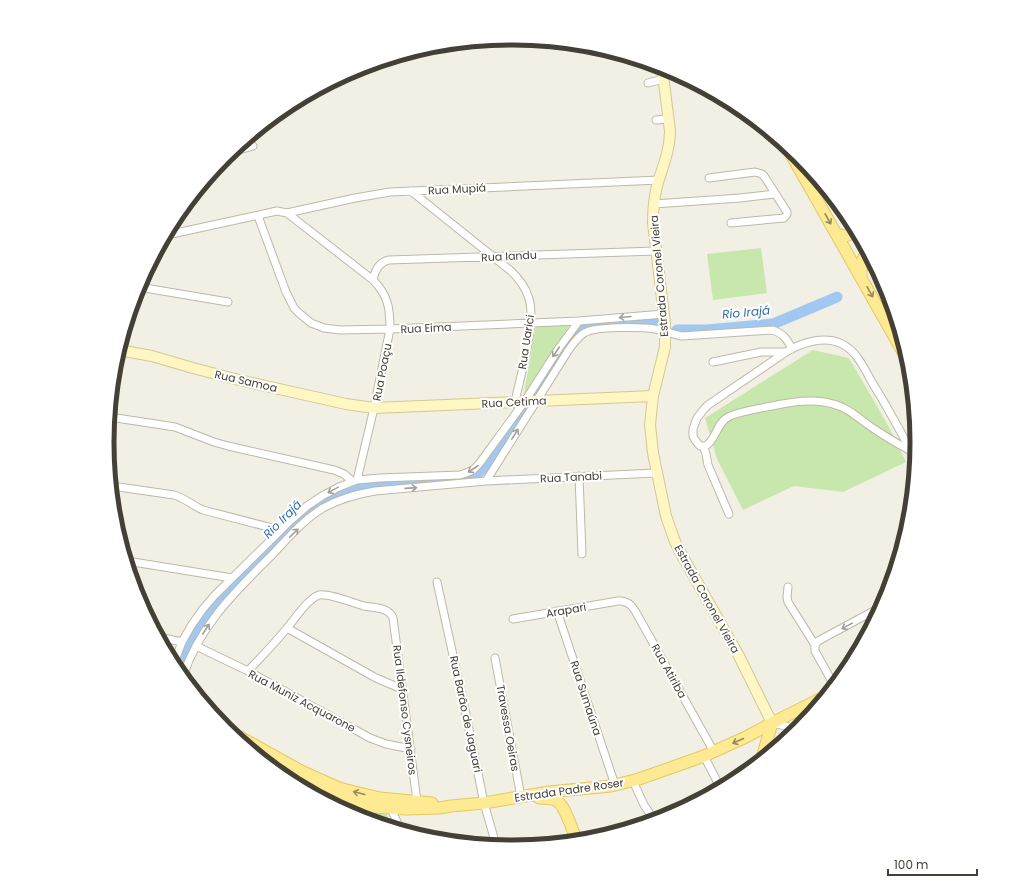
<svg xmlns="http://www.w3.org/2000/svg" width="1024" height="885" viewBox="0 0 1024 885" font-family="Poppins,sans-serif">
  <style>
    .green { fill: #c7e7ad }
    .lines { fill: none; stroke-linecap: round; stroke-linejoin: round }
    .river { stroke: #a1c8f0; stroke-width: 11 }
    .street-casing { stroke: #beb8a8; stroke-width: 9 }
    .secondary-casing { stroke: #d3c895; stroke-width: 12 }
    .primary-casing { stroke: #e3c962; stroke-width: 13 }
    .street { stroke: #fff; stroke-width: 7 }
    .secondary { stroke: #fef6c3; stroke-width: 10 }
    .primary { stroke: #feea92; stroke-width: 11 }
    .rail { stroke: #959595; stroke-width: 2; stroke-dasharray: 5 5; stroke-linecap: butt }
    .oneway { stroke: #988c5f }
    .oneway2 { stroke: #a2a09a }
    .labels { text-anchor: middle; dominant-baseline: central; stroke-width: 4; stroke-linejoin: round; paint-order: stroke }
    .street-label { font-size: 11px; fill: #454035; stroke: #fff }
    .water-label { font-size: 12px; font-style: italic; fill: #2e6db0; stroke: #fff }
    .rim { fill: none; stroke: #454035; stroke-width: 5 }
  </style>
  <rect width="100%" height="100%" fill="#f2f0e5"/>
  <path class="green" d="M761 248 767 293 713 300 707 254Z
    M570 324 523 399 536 325Z
    M813 350 849 358 889 427 906 462 843 492 794 486 743 510 717 459 705 418Z
    M380 813H386L391 827 374 821Z"/>
  <g class="lines">
    <path class="river" d="M677 330H707L773 324 837 297
      M533 398 571 339C578 332 584 328 593 325L656 323
      M179 671 183 657 196 632 206 616 227 592 290 527 309 509 331 496 358 487 391 483 464 480 475 476 486 465 498 450 525 411"/>
    <defs>
      <path id="street" d="M648 83 663 79
        M656 120 668 119
        M232 152 253 146
        M709 178 755 172 762 174 764 176 787 212V214L784 218 731 223
        M411 191 511 271C518 278 525 286 528 296 538 320 520 376 515 402
        M654 204 740 198 775 194
        M287 213 373 280C388 295 390 308 390 329L374 408 357 480
        M258 216 286 292 294 308 299 313 311 323 324 328 340 330 390 329 579 321 664 314
        M167 235 277 211 287 213 355 198 390 192 659 180
        M373 280C375 270 379 262 389 260L656 251
        M139 287 228 302
        M713 362 761 352H786
        M110 417 175 427 214 442 228 446 334 470 344 474 352 481
        M703 446 706 454 708 465 729 514
        M911 451C896 443 881 434 867 424 856 416 846 407 833 404 814 398 791 402 772 406 761 408 737 412 728 417 717 423 716 439 706 446H700L695 440 693 436V429L697 418 704 409 708 405 786 352C801 343 824 335 842 344 857 351 865 370 873 384 887 406 899 429 911 451L915 459
        M579 476 582 554
        M486 481 656 473
        M112 486 174 495C185 498 193 506 203 510L280 530
        M127 561 232 578
        M437 582 468 724 484 803 496 845
        M788 587 787 597 788 602 815 645
        M557 611 615 785
        M513 619 618 601C629 600 633 607 638 616L714 752
        M287 628 376 678 402 689
        M159 637 182 642
        M196 646 248 671 370 738 386 744 411 749
        M495 658 521 797
        M174 663 182 642 191 626 202 610 215 595 291 520 307 506 322 496 339 487 357 480 380 478 460 475 466 473 473 470 479 464 525 401 559 348 579 321
        M248 671C261 657 275 643 287 628 295 619 302 607 311 600 313 598 316 596 319 595 329 593 353 603 364 606 374 608 389 607 393 618L417 801
        M183 676C200 625 235 592 272 555 287 539 303 520 323 508 339 499 357 494 375 491L486 481 568 351C572 345 577 338 584 333 596 326 641 327 655 329 664 330 672 334 682 336L772 330C783 333 787 339 792 349
        M834 685 815 651V645L818 641 881 607
        M773 723 797 729
        M704 756 719 785 722 787
        M633 781 644 805 654 820
        M710 793 719 785
        M391 809 401 830
        M367 819 376 804"/>
      <path id="secondary" d="M662 67 670 131C670 151 662 168 657 186 654 198 653 211 653 223L665 324V347L653 396 650 425 653 453 666 516 674 539 679 550 739 656 772 723
        M119 350 152 356 193 368 239 380 346 404 374 408 653 396"/>
      <path id="primary" d="M788 149 907 359
        M836 234 845 236 856 232
        M861 276C861 267 861 260 867 253
        M231 732 301 771 339 788 363 794 380 798 432 803
        M762 758 772 723
        M273 767 294 778 323 791 344 799 374 807 406 809 439 808 451 806 484 803 549 792 611 786 639 779 704 756 744 738 772 723 824 697
        M539 798C544 798 550 798 555 800 565 803 572 831 577 841"/>
    </defs>
    <use href="#street" class="street-casing"/>
    <use href="#secondary" class="secondary-casing"/>
    <use href="#primary" class="primary-casing"/>
    <use href="#street" class="street"/>
    <use href="#secondary" class="secondary"/>
    <use href="#primary" class="primary"/>
    <path class="rail" d="M829 195 890 301"/>
  </g>
  <defs><path id="oneway-shaft" d="M-6 0H5M1.5-3L5.5 0L1.5 3" fill="none" stroke-width="1.6" stroke-linecap="round" stroke-linejoin="round"/></defs>
  <g class="oneway">
    <use href="#oneway-shaft" transform="translate(828 219) rotate(61)"/>
    <use href="#oneway-shaft" transform="translate(870 292) rotate(61)"/>
    <use href="#oneway-shaft" transform="translate(738 741) rotate(156)"/>
    <use href="#oneway-shaft" transform="translate(359 793) rotate(-166)"/>
  </g>
  <g class="oneway2">
    <use href="#oneway-shaft" transform="translate(625 317) rotate(175)"/>
    <use href="#oneway-shaft" transform="translate(556 352) rotate(123)"/>
    <use href="#oneway-shaft" transform="translate(515 434) rotate(-58)"/>
    <use href="#oneway-shaft" transform="translate(473 469) rotate(147)"/>
    <use href="#oneway-shaft" transform="translate(411 488) rotate(-4)"/>
    <use href="#oneway-shaft" transform="translate(333 490) rotate(151)"/>
    <use href="#oneway-shaft" transform="translate(294 533) rotate(-44)"/>
    <use href="#oneway-shaft" transform="translate(847 626) rotate(151)"/>
    <use href="#oneway-shaft" transform="translate(206 629) rotate(-57)"/>
  </g>
  <g class="labels">
    <g class="street-label">
      <text transform="translate(457 189) rotate(-3)">Rua Mupiá</text>
      <text transform="translate(509 256) rotate(-3)">Rua Iandu</text>
      <text transform="translate(659 276) rotate(-95)">Estrada Coronel Vieira</text>
      <text transform="translate(426 328) rotate(-3)">Rua Eima</text>
      <text transform="translate(526 342) rotate(-81)">Rua Uarici</text>
      <text transform="translate(382 372) rotate(-79)">Rua Poaçu</text>
      <text transform="translate(246 381) rotate(13)">Rua Samoa</text>
      <text transform="translate(514 402) rotate(-3)">Rua Cetima</text>
      <text transform="translate(571 477) rotate(-3)">Rua Tanabi</text>
      <text transform="translate(707 599) rotate(61)">Estrada Coronel Vieira</text>
      <text transform="translate(566 610) rotate(-10)">Arapari</text>
      <text transform="translate(669 671) rotate(61)">Rua Atiriba</text>
      <text transform="translate(586 698) rotate(72)">Rua Sumaúna</text>
      <text transform="translate(302 701) rotate(28)">Rua Muniz Acquarone</text>
      <text transform="translate(405 710) rotate(83)">Rua Ildefonso Cysneiros</text>
      <text transform="translate(466 714) rotate(78)">Rua Barão de Jaguari</text>
      <text transform="translate(508 728) rotate(80)">Travessa Oeiras</text>
      <text transform="translate(569 790) rotate(-8)">Estrada Padre Roser</text>
    </g>
    <g class="water-label">
      <text transform="translate(746 312) rotate(-5)">Rio Irajá</text>
      <text transform="translate(282 519) rotate(-45)">Rio Irajá</text>
    </g>
  </g>
  <path d="M0 0H1024V885H0ZM511 45H513A397 397 0 0 1 910 442V443A397 397 0 0 1 513 840H511A397 397 0 0 1 114 443V442A397 397 0 0 1 511 45Z" fill="#fff" fill-rule="evenodd"/>
  <path class="rim" d="M511 45H513A397 397 0 0 1 910 442V443A397 397 0 0 1 513 840H511A397 397 0 0 1 114 443V442A397 397 0 0 1 511 45Z"/>
  <path d="M888 869v6h89v-6" fill="none" stroke="#454035" stroke-width="2"/>
  <text x="894" y="869" font-size="12" fill="#454035" stroke="#ffffff" stroke-width="3" paint-order="stroke">100 m</text>
</svg>
